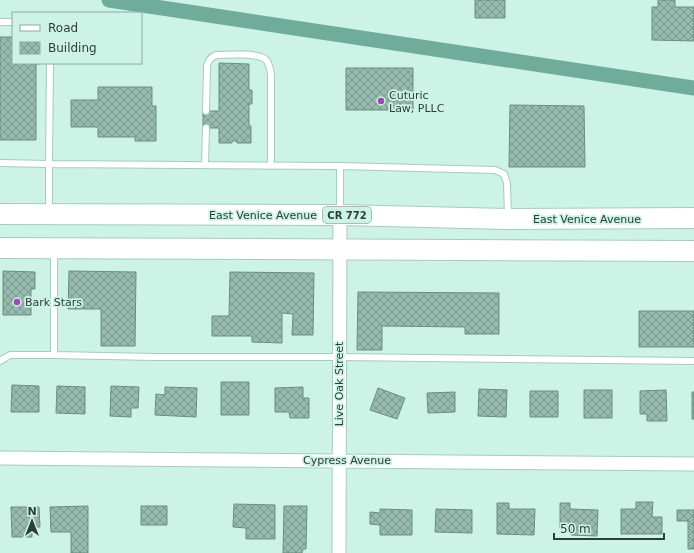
<svg xmlns="http://www.w3.org/2000/svg" width="694" height="553" viewBox="0 0 694 553" font-family="'DejaVu Sans',sans-serif">
  <style>
    .lines { fill: none; stroke-linecap: round; stroke-linejoin: round }
    .canal { stroke: #70ac9a; stroke-width: 15 }
    .building { fill: url(#building-cross-hatch); stroke: #6a8d82 }
    .lane-casing { stroke: #a6cbbf; stroke-width: 8 }
    .street-casing { stroke: #a6cbbf; stroke-width: 15 }
    .primary-casing { stroke: #a6cbbf; stroke-width: 22 }
    .lane { stroke: #fff; stroke-width: 6 }
    .street { stroke: #fff; stroke-width: 13 }
    .primary { stroke: #fff; stroke-width: 20 }
    .poi-dot { fill: #a647b0; stroke: #cdf3e7; stroke-width: 1.5 }
    .labels { text-anchor: middle; dominant-baseline: central; stroke-width: 3.5; stroke-linejoin: round; paint-order: stroke }
    .shield { fill: #cdf3e7; stroke: #5e746c; stroke-width: 1 }
    .shield-label { font-size: 10px; font-weight: bold; fill: #2e3d38 }
    .poi-label { font-size: 11px; fill: #2e3d38; stroke: #cdf3e7; text-anchor: start }
    .street-label { font-size: 11px; fill: #2e3d38; stroke: #cdf3e7 }
  </style>
  <defs>
    <pattern id="building-cross-hatch" width="8" height="8" patternUnits="userSpaceOnUse"><rect width="8" height="8" fill="#96baae"/><path d="M0 0l8 8M0 8l8-8" fill="none" stroke="#7b988f"/></pattern>
  </defs>
  <rect width="100%" height="100%" fill="#cdf3e7"/>
  <g class="lines">
    <path class="canal" d="M109 0 694 88"/>
  </g>
  <path class="building" d="M475 0H505V18H475Z
    M658 0H675V7H694V41L652 40V7H658Z
    M0 37H13V63H47L36 64V140H0Z
    M219 63 249 64V90H252V104H249V126H251V143H237V141H232V143H219V128H203V111H219Z
    M346 68H413V110H346Z
    M98 87H152V106H156V141H135V137H98V127H71V100H98Z
    M510 105 584 106 585 167H509Z
    M3 271 35 272V289H31V315H3Z
    M69 271 136 272 135 346H101V309H68Z
    M230 272 314 273 313 335H292L293 314 282 313V343L252 342V336H212V316H229Z
    M358 292 499 293V334H465V327L382 326V350H357Z
    M639 311H694V347H639Z
    M221 382H249V415H221Z
    M12 385 39 386V412H11Z
    M57 386 85 387V414L56 413Z
    M111 386 139 387 138 408H131V417L110 416Z
    M165 387 197 388 196 417 155 415 156 394 165 395Z
    M303 387V398H309V418H290L289 412H275V388Z
    M378 388 405 398 397 419 370 410Z
    M479 389 507 390 506 417 478 416Z
    M584 390H612V418H584Z
    M666 390 667 421H647V414H640V391Z
    M530 391H558V417H530Z
    M455 392V412L428 413 427 393Z
    M692 392H694V419H692Z
    M636 502H653L652 517H662V534H621V509H636Z
    M497 503H509V509H535L534 535 497 534Z
    M560 503H570V509L598 510 597 536 571 535V528H560Z
    M234 504 275 505V539H246V528L233 527Z
    M88 506V553H71V532H51L50 507Z
    M141 506H167V525H141Z
    M284 506H307L306 549H303L302 553H283Z
    M11 507H39L40 527H32V537H12Z
    M380 509 412 510V535H380V525L370 524V512L380 513Z
    M436 509 472 510V533L435 532Z
    M677 510H694V549H688V521H677Z"/>
  <g class="lines">
    <defs>
      <path id="lane" d="M0 22H13
        M206 111 207 66C208 61 211 57 216 55 228 55 255 52 265 59 269 62 270 69 271 74V166
        M0 163 49 164 50 63
        M205 165 206 128
        M340 166 495 170 504 174 507 183 508 216
        M49 211V164L340 166V213
        M54 251V355L155 357H339L694 361
        M0 361 10 355H54"/>
      <path id="street" d="M0 458 694 464
        M339 553 340 215"/>
      <path id="primary" d="M0 214 340 215 508 219 694 218
        M0 248 694 251"/>
    </defs>
    <use href="#lane" class="lane-casing"/>
    <use href="#street" class="street-casing"/>
    <use href="#primary" class="primary-casing"/>
    <use href="#lane" class="lane"/>
    <use href="#street" class="street"/>
    <use href="#primary" class="primary"/>
  </g>
  <g class="poi-dot">
    <circle cx="381" cy="101" r="4"/>
    <circle cx="17" cy="302" r="4"/>
  </g>
  <g class="labels">
    <rect class="shield" x="323" y="207" width="48" height="16" rx="3"/>
    <g class="shield-label">
      <text x="347" y="215">CR 772</text>
    </g>
    <g class="poi-label">
      <text x="389" y="95">Cuturic<tspan x="389" dy="13">Law, PLLC</tspan></text>
      <text x="25" y="302">Bark Stars</text>
    </g>
    <g class="street-label">
      <text x="263" y="215">East Venice Avenue</text>
      <text x="587" y="219">East Venice Avenue</text>
      <text transform="translate(339 384) rotate(-90)">Live Oak Street</text>
      <text x="347" y="460">Cypress Avenue</text>
    </g>
  </g>
  <rect x="12" y="12" width="130" height="52" fill="#cdf3e7" stroke="#8daaa1"/>
  <rect x="20" y="25" width="20" height="6" fill="#ffffff" stroke="#8daaa1"/>
  <text x="48" y="32" font-size="12" fill="#2e3d38">Road</text>
  <rect x="20" y="42" width="20" height="12" fill="url(#building-cross-hatch)" stroke="#8daaa1"/>
  <text x="48" y="52" font-size="12" fill="#2e3d38">Building</text>
  <g transform="translate(32 521)" stroke="#cdf3e7" stroke-width="3" paint-order="stroke">
  <path d="M0-3L7 15L0 10L-7 15Z" fill="#2e3d38"/>
  <text y="-6" font-size="11" font-weight="bold" text-anchor="middle" fill="#2e3d38">N</text>
  </g>
  <path d="M554 533v6h110v-6" fill="none" stroke="#2e3d38" stroke-width="2"/>
  <text x="560" y="533" font-size="12" fill="#2e3d38" stroke="#cdf3e7" stroke-width="3" paint-order="stroke">50 m</text>
</svg>
